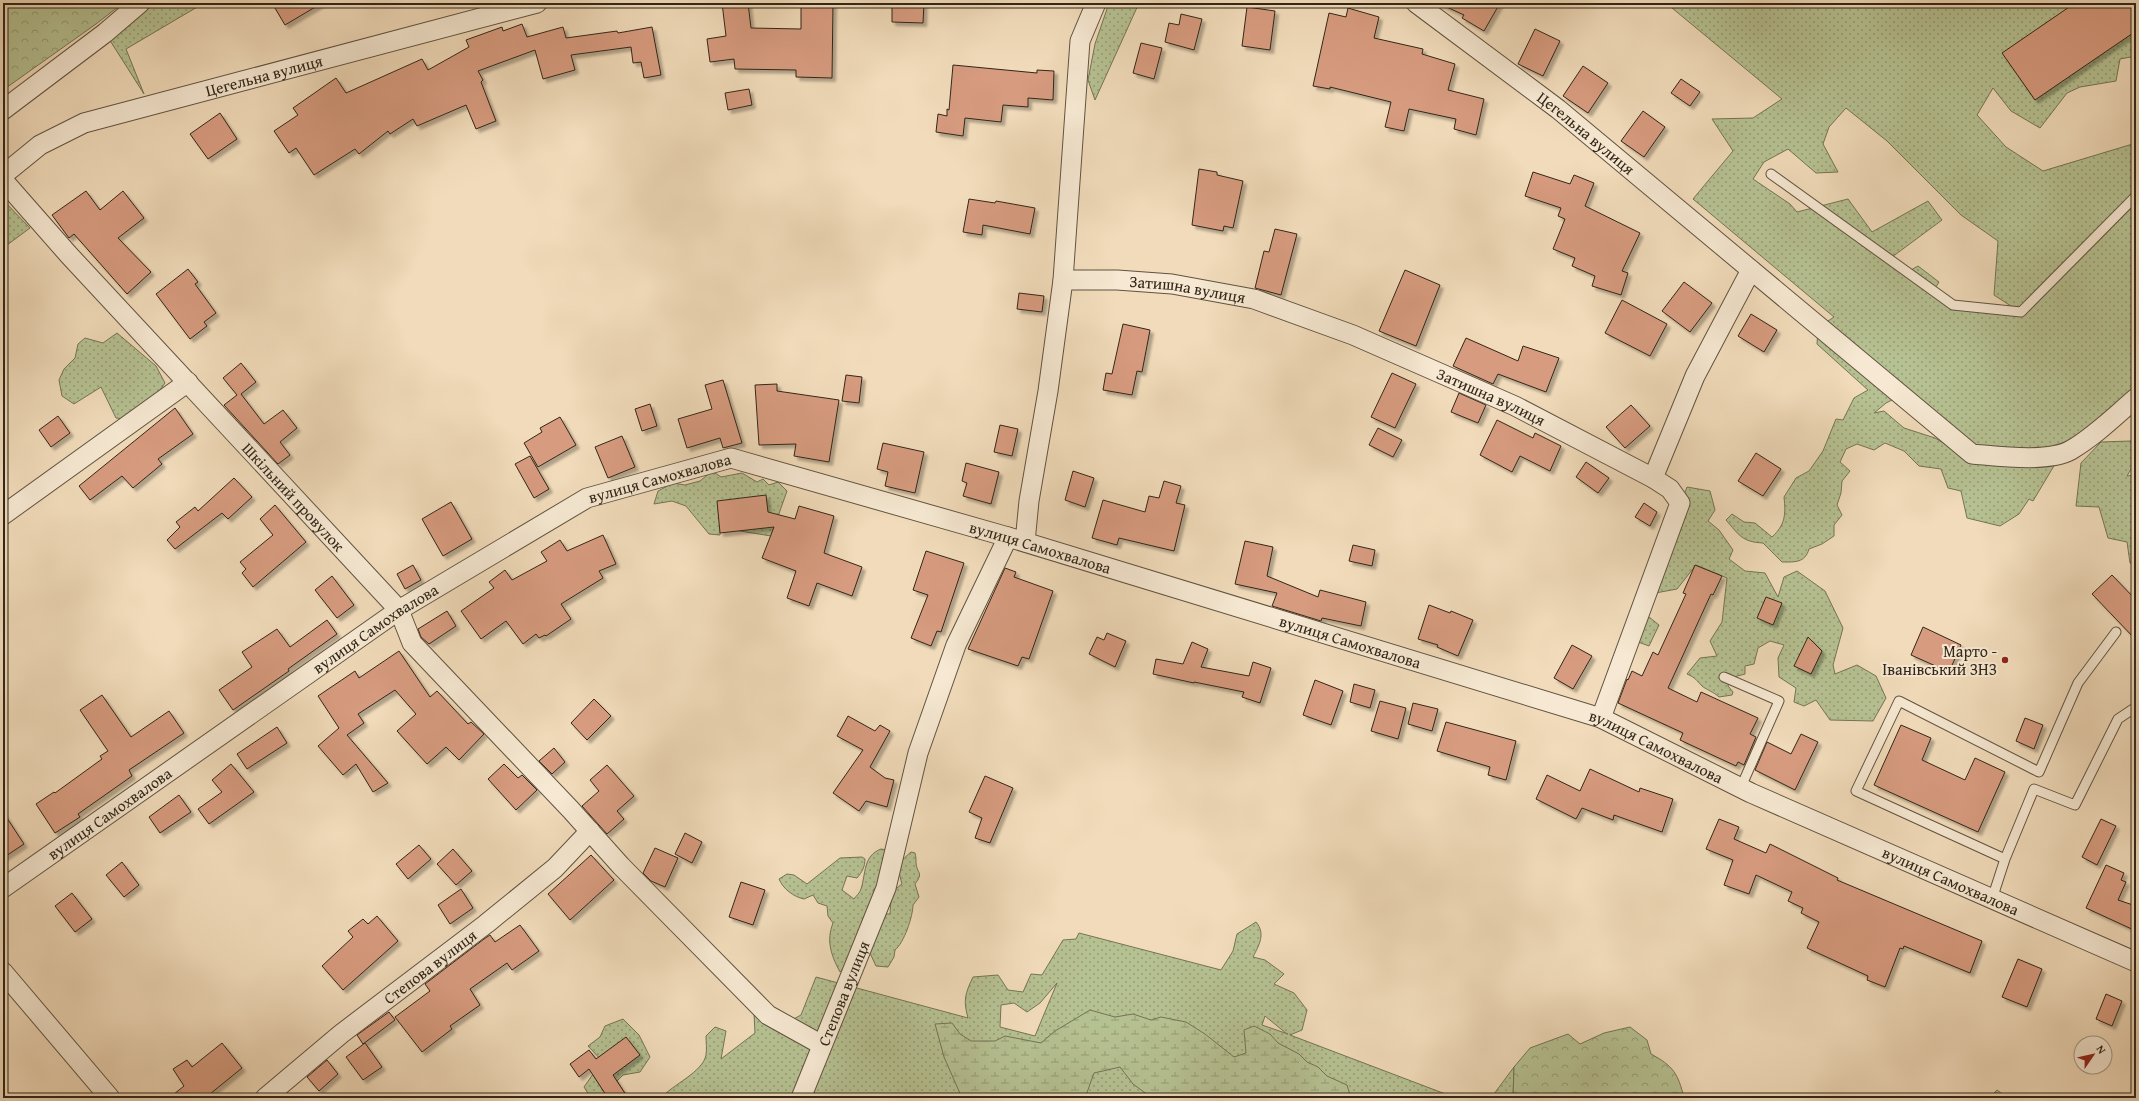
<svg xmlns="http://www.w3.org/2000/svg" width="2139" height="1101" viewBox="0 0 2139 1101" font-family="'Gentium Book Plus',serif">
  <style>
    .grass { fill: url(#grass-dots); stroke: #747454; fill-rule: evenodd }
    .forest { fill: url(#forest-crowns); stroke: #747454 }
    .wetland { fill: url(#wetland-marsh); stroke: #747454 }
    .building { fill: #d79b7f; stroke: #312617; filter: url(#shadow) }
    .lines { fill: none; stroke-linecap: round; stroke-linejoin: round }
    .lane-casing { stroke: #615340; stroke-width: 11 }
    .street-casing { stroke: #615340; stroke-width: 21 }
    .lane { stroke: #f6e8d2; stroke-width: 9 }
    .street { stroke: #f6e8d2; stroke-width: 19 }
    .poi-dot { fill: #8f2418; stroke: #f6e8d2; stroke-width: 1.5 }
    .labels { text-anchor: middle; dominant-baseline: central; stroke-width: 4; stroke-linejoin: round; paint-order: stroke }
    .street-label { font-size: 16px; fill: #312617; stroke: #f6e8d2 }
    .poi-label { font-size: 16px; fill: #312617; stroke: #f6e8d2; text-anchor: end }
  </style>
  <defs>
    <pattern id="grass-dots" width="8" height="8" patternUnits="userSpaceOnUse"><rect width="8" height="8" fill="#b6c192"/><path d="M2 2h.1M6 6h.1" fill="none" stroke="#959d76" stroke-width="1.8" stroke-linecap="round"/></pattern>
    <pattern id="forest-crowns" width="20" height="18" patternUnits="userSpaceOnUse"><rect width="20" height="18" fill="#b6c192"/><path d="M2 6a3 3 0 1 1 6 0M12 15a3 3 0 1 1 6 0" fill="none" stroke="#959d76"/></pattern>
    <pattern id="wetland-marsh" width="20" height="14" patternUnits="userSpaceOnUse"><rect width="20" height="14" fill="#b6c192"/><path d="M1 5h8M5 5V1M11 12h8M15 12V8" fill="none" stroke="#959d76"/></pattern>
    <filter id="shadow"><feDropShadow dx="3.5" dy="3.5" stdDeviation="1" flood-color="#0004"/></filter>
  </defs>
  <rect width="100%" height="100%" fill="#f1dbba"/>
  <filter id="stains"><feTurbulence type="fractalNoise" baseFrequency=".005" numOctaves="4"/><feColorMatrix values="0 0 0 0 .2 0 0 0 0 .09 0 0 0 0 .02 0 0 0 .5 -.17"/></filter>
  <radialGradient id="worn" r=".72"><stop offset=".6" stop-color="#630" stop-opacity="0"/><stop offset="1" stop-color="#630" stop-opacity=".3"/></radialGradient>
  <path class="grass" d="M150 3H204L126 49 144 94 109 39Z
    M1109 3H1139L1095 100 1088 80 1095 44Z
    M1666 3H2136V56L2120 59 2116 81 2080 87 2067 93 2040 128 2011 111 1993 88 1977 115 2006 147 2043 171 2136 143V398L2119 408 2061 454 2033 501 2029 499 2019 514 2000 526 1967 518 1961 491 1948 488 1941 469 1919 466 1904 451 1885 443 1874 450 1857 444 1846 449 1840 462 1850 471 1842 481 1841 493 1837 505 1842 515 1834 525V536L1822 544 1809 549C1805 563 1795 562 1782 562L1763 543C1742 542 1739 535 1726 520L1732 514 1744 522 1755 523 1772 537C1785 525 1786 515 1784 497L1796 478 1809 471 1823 451 1836 419 1843 420 1854 398 1868 390 1817 344 1818 330 1902 395 1886 403 1874 413 1884 411 1904 428 1935 438 1961 454 1988 462 1972 453 1951 436 1822 325 1834 317 1693 199 1733 151 1712 119 1753 118 1782 99ZM1846 108 1887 141 1961 215 1998 241 1994 295 2020 312 1953 305 1934 290 1939 282 1918 266 1911 270 1892 257 1942 220 1928 201 1872 232 1848 199 1797 212 1790 204 1753 179 1764 162 1788 149 1816 173 1838 172 1823 144 1829 127Z
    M3 200 30 228 3 248Z
    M117 333 156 366 165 383 158 393 125 419 116 418 101 387 74 404 62 396 59 380 64 369 75 358 78 344 85 338 103 343Z
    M2131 441 2134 464 2127 476 2136 475V567L2130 563 2127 542 2108 538 2099 507 2076 506 2081 463 2101 442Z
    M712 471 721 477 742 473 757 482 763 479 769 485 778 482 787 491 771 536 734 530H720V535L709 534 686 506 672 501 654 504 658 491 673 483 685 485 700 481Z
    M1687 487 1710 491 1715 510 1708 521 1719 530 1733 550 1729 559 1745 571 1765 573 1778 597 1784 577 1797 571 1825 591 1843 628 1833 665 1835 674 1857 665 1876 676 1886 698 1873 721 1830 720 1816 700 1804 706 1794 702 1796 688 1779 677 1778 658 1784 645 1770 641 1758 648 1754 664 1745 666V674L1730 678 1728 686 1733 692 1732 695 1719 697C1714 692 1705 689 1702 686 1696 680 1696 678 1687 674L1700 658 1717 656 1710 641 1722 622 1727 578 1696 565 1677 589 1650 594 1644 613 1659 625 1649 646 1630 639Z
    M881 849 887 850 882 883 873 890 879 926 886 914H890C891 901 890 892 902 884 897 866 897 864 911 852L915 853C916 857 916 859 916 863 917 874 924 872 915 884L919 897 913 905C913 916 904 943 895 950L894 957 888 967 876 966 869 951 853 959 840 972C831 955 826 941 833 923L828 916 827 906 818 903 813 895 804 899C794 897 783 889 779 879L787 874 794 875 807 884 840 858 862 857 865 859C865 867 862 872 857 878L847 876 842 890 854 899C856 896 860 893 861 889 866 873 863 856 881 849Z
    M1256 922C1266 934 1259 945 1253 957L1265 960 1284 974 1274 984 1294 993 1307 1010 1302 1030 1290 1035 1456 1098H661C672 1085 703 1072 706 1055 707 1049 706 1042 706 1036L715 1027 726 1031 721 1059 755 1033 754 1013 775 1029 801 1015 816 977 968 1018C963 1000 965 994 973 977L998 975 1008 990 1023 992 1031 974 1042 975 1063 940 1076 939 1079 933 1221 970 1233 951 1237 934ZM1057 983 1035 1036 1000 1027 1001 1005 1014 1003 1027 1012 1040 1003ZM1265 1016 1287 1034H1288L1262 1025Z
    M623 1019 639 1035 650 1057 640 1072 623 1075 617 1081 628 1098H591L584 1087 593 1074 606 1065 588 1046 600 1037 605 1026Z
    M1514 1067 1513 1098H1491Z"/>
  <path class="forest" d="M3 3H123L96 24 3 90Z
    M1630 1027 1647 1040 1651 1054C1673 1066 1678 1073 1684 1098H1513L1514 1067 1530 1048 1568 1034 1580 1044 1604 1033Z
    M1997 1090 2008 1098H1989Z"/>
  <path class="wetland" d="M1090 1010 1115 1017 1133 1014 1151 1020 1161 1017 1186 1022 1205 1034 1234 1057 1246 1053 1244 1030 1254 1026 1270 1034 1278 1043 1299 1054 1307 1062 1318 1067 1327 1076 1347 1085 1351 1098H1152L1133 1084 1120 1067 1094 1073 1085 1098H962L944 1057 935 1024 952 1023 960 1034 971 1041H995L1005 1036 1041 1043 1055 1031Z"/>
  <path class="building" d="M272 3H322L285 25Z
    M722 3H748L751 28 801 29V3H833L832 78 796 77V70L735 69 734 59 710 62 707 39 726 36Z
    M892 3H924L923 23 892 22Z
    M1438 3H1500L1484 31 1462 18 1464 15Z
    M2075 3H2136V31L2035 100 2002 53Z
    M1247 7 1275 11 1270 50 1242 46Z
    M1348 8 1379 17 1374 38 1423 49 1422 54 1455 64 1448 90 1484 99 1476 135 1454 129 1456 119 1409 109 1404 131 1385 127 1391 102 1330 87V89L1313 86 1329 13 1346 17Z
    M1181 14 1202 19 1194 50 1165 42 1169 23 1179 25Z
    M522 24 527 37 563 27 566 38 617 31 618 33 652 27 661 75 644 78 641 62 633 63 631 47 571 55 575 70 543 79 535 50 478 71 483 80 481 82 496 121 476 129 466 105 417 126 413 119 390 134 388 131 359 154 355 149 314 175 296 148 289 153 274 131 298 115 293 108 336 78 346 93 422 59 428 70 469 47 466 40 502 27 503 31Z
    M1535 29 1560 41 1543 76 1518 64Z
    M1141 43 1162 48 1154 79 1133 73Z
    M953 65 1037 73V70L1054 71 1053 100 1028 98V107L1003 105 1001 122 965 118 963 136 936 132 938 114 947 116V109L949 110Z
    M1583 66 1608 83 1588 113 1563 96Z
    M1681 79 1700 92 1690 106 1671 93Z
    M749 89 752 105 728 110 725 93Z
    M1643 111 1665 127 1644 157 1621 141Z
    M220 113 237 139 208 159 190 134Z
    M1199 169 1217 172V175L1243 181 1233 228 1224 226 1223 231 1192 225Z
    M1533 172 1570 184 1574 175 1594 183 1585 206 1640 233 1622 271 1628 273 1621 295 1592 286 1595 276 1572 266 1575 258 1553 249 1565 219 1558 216 1561 208 1525 196Z
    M86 191 100 210 123 191 144 218 118 238 151 272 127 294 74 234 69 238 52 215Z
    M969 199 995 203 996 201 1035 208 1030 234 983 225 982 235 963 232Z
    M1275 229 1297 234 1281 295 1255 288 1264 251 1269 252Z
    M188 269 198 282 195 284 216 313 204 322 207 326 190 339 156 294Z
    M1405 270 1440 285 1416 346 1379 331Z
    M1684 282 1712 303 1690 332 1662 311Z
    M1019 293 1044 296 1042 312 1017 309Z
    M1622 300 1667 324 1650 356 1605 333Z
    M1751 314 1777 330 1764 352 1738 336Z
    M1123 324 1150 330 1142 372 1137 371 1132 395 1103 390 1106 373 1112 374Z
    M1466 338 1518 361 1523 346 1559 358 1546 392 1498 374 1493 384 1453 366Z
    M241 363 256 382 241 394 264 424 283 410 297 428 280 442 290 455 278 464 224 405 237 395 223 378Z
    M1392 373 1416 384 1395 428 1371 417Z
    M846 375 862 377 859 403 842 401Z
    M723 380 742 443 723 448 720 438 687 448 678 419 712 409 705 385Z
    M777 384V391L839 400 829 462 794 456 796 444 759 445 755 385Z
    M1459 393 1486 405 1478 423 1451 412Z
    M650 404 657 426 642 431 635 409Z
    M1631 405 1650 426 1625 448 1606 427Z
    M175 408 193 434 158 459 162 464 133 488 122 476 90 500 79 486Z
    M58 416 70 433 51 447 39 430Z
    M560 417 576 445 538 467 524 443 542 432 540 428Z
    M1497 420 1533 438 1535 433 1561 446 1550 471 1520 456 1512 472 1480 455Z
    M1000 425 1018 429 1012 456 994 452Z
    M1378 428 1402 440 1393 457 1369 445Z
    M622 436 635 467 608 478 595 447Z
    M883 443 924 452 915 493 885 486 888 472 877 469Z
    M1756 453 1781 469 1763 496 1738 481Z
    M530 456 549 489 534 498 515 464Z
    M1586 462 1609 478 1598 493 1576 477Z
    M966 463 999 472 991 504 963 496 967 483 962 481Z
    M1073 471 1094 478 1085 507 1065 500Z
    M234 478 252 497 228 519 222 513 175 549 167 540 180 527 176 522 195 507 198 511Z
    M1164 481 1181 486 1176 503 1185 505 1174 551 1119 538 1117 545 1092 538 1103 500 1145 512 1149 496 1159 498Z
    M766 495 768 512 795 519 799 506 834 516 824 553 862 567 852 596 817 583 809 606 787 598 796 571 762 558 774 527 720 533 717 501Z
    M451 502 472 539 443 556 422 519Z
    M1644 503 1657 512 1650 526 1635 517Z
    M275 505 306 542 253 587 242 573 246 569 240 562 273 535 260 519Z
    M603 535 616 564 599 571 603 578 561 604 571 619 546 636 545 635 539 638 536 634 523 644 506 621 481 639 461 611 494 588 489 582 505 570 512 580 547 561 541 552 560 540 567 551Z
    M1245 541 1273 547 1267 576 1318 597 1320 590 1366 602 1361 626 1322 618 1321 621 1272 606 1277 593 1235 584Z
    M1353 545 1375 550 1372 566 1349 561Z
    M926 551 964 563 941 632 937 631 931 646 911 638 928 595 913 590Z
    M413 565 421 580 405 589 397 574Z
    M1695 565 1722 576 1713 595 1711 594 1668 688 1697 702 1701 692 1758 718 1750 734 1756 737 1744 765 1738 762 1736 766 1680 740 1683 733 1618 703 1627 679 1628 680 1632 671 1642 676 1653 652 1658 655 1686 594 1683 593Z
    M1005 568 1016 572 1014 577 1053 591 1029 659 1022 657 1018 666 968 649Z
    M2112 575 2136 600V640L2092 594Z
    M332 576 354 605 337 618 315 590Z
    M1766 597 1782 603 1773 625 1757 618Z
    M1429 605 1450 613 1451 611 1473 620 1458 656 1437 647 1438 645 1418 639Z
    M447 611 456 626 429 644 421 637 418 629Z
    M327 620 337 634 288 669 289 671 233 710 219 690 252 667 242 652 277 629 290 647Z
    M1923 627 1961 645 1949 672 1911 655Z
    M1107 633 1126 641 1115 667 1089 654 1097 637 1104 640Z
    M1808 637 1822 651 1811 674 1794 666Z
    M1192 642 1208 649 1201 667 1249 676 1253 662 1271 668 1260 703 1242 697 1244 692 1194 682V683L1153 674 1156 659 1183 664Z
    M1572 645 1592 656 1573 689 1554 678Z
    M399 651 430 697 437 691 468 724 471 722 484 734 459 760 446 747 427 764 397 731 416 714 395 690 358 714 364 723 347 735 388 783 373 792 356 764 343 775 318 746 339 728 318 696 355 671 359 678Z
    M1315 680 1343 691 1331 725 1303 715Z
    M1354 684 1375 690 1370 708 1350 702Z
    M102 695 131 737 169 711 184 733 129 770 132 776 78 814 80 817 55 833 36 804 54 792 55 793 102 759 100 756 108 751 80 710Z
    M594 699 611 716 587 740 571 723Z
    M1380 701 1406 708 1398 739 1371 731Z
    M1413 703 1438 709 1432 731 1408 724Z
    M848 716 875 731 880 725 890 731 870 767 885 778 894 780 887 807 866 801 859 811 833 793 863 750 837 736Z
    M2025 718 2043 725 2034 749 2016 741Z
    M1446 722 1516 741 1506 780 1488 775 1490 767 1437 751Z
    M1901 725 1931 738 1922 760 1965 780 1975 758 2005 772 1978 832 1874 785Z
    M277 727 287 743 247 769 237 754Z
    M1801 734 1818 742 1795 790 1755 770 1767 742 1791 754Z
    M554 748 565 762 552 774 539 761Z
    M231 764 254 792 209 824 198 809 222 792 212 780Z
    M504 764 518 778 522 775 537 790 516 810 488 779Z
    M607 765 634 796 617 811 624 819 607 834 582 806 599 791 590 780Z
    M1590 769 1639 792 1640 788 1673 799 1662 832 1614 815 1613 820 1582 808 1576 819 1536 799 1547 775 1580 791Z
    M985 776 1013 788 990 843 975 838 982 818 969 812Z
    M179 795 191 812 160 833 149 817Z
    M3 812 24 844 3 858Z
    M1719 819 1739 827 1734 839 1766 853 1770 844 1838 878 1837 880 1982 941 1970 973 1904 946 1903 949 1900 948 1885 987 1867 980 1868 976 1807 948 1819 922 1801 913 1803 908 1788 901 1792 892 1756 875 1749 894 1724 885 1733 860 1706 849Z
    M2101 819 2116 826 2097 865 2082 857Z
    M685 833 702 842 692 863 675 854Z
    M419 845 431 859 408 879 396 864Z
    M655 848 678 858 665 887 651 881 643 873Z
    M453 849 472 871 456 885 437 864Z
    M591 855 614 880 570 920 548 894Z
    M122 862 139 885 124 897 106 875Z
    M2106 865 2124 873 2121 880 2126 882 2118 900 2136 906V931L2086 908Z
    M741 882 765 890 753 925 729 917Z
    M461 889 473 908 450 924 438 905Z
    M72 893 92 919 75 932 55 906Z
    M377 916 398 941 343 990 322 966 353 937 348 931 363 919 368 924Z
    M520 925 539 951 512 970 507 963 470 989 480 1005 450 1026 452 1029 422 1052 395 1017 430 991 425 984 484 939 490 935 495 942Z
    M2018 959 2042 969 2027 1007 2002 997Z
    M2106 994 2122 1001 2112 1026 2096 1019Z
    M389 1012 395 1020 363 1044 357 1035Z
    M626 1037 640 1055 613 1075 628 1098H608L589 1069 579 1077 570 1064 589 1050 596 1059Z
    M222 1043 242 1068 205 1098H169L184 1086 173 1069 187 1060 192 1067Z
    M365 1043 382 1067 363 1080 346 1057Z
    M327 1060 338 1074 319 1091 307 1077Z"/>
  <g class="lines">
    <defs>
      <path id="lane" d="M1771 174 1953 305 2021 312 2136 196
        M2116 632 2078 683 2039 772 1899 701 1856 791 2005 859 2034 789 2075 805 2118 719 2136 707
        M1724 677 1779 701 1741 787
        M1992 899 2005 859"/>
      <g id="street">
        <path id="s1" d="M1416 3 1558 109 1972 454C1998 456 2048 463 2071 450 2095 436 2115 416 2136 398"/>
        <path d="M3 110 105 33 140 3"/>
        <path id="s2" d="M3 175 40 145 84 123 537 3"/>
        <path id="s3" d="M3 180 68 254 399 610 412 643 571 810 621 866 768 1015 822 1045"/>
        <path id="s4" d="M1063 280H1117L1172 284 1254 299 1353 335 1515 406 1653 478 1670 489 1680 503 1601 718"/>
        <path d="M1653 478 1695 376 1751 270"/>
        <path d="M3 515 188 382"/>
        <path d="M1025 542 1029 501 1048 391 1063 280 1080 41 1096 3"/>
        <path id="s5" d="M3 888 399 610 587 498 731 458 1008 537 1601 718 1751 793 2136 962"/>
        <path d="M3 972 110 1098"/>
        <path id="s6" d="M265 1098 341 1034 486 924 555 868 590 831"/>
        <path id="s7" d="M801 1098 886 888 918 753 956 645 1008 537"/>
      </g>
    </defs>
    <use href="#lane" class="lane-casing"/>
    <use href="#street" class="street-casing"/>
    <use href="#lane" class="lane"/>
    <use href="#street" class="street"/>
  </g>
  <circle class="poi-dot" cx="2005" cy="660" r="4"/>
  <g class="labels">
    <g class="street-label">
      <text stroke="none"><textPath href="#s2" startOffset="283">Цегельна вулиця</textPath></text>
      <text stroke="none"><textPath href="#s1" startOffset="214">Цегельна вулиця</textPath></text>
      <text stroke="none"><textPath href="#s4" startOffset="125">Затишна вулиця</textPath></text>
      <text stroke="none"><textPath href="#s4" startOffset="449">Затишна вулиця</textPath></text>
      <text stroke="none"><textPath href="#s5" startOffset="778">вулиця Самохвалова</textPath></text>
      <text stroke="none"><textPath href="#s3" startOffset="430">Шкільний провулок</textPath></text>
      <text stroke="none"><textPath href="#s5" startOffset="1174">вулиця Самохвалова</textPath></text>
      <text stroke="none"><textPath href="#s5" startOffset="454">вулиця Самохвалова</textPath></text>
      <text stroke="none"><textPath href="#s5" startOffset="1498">вулиця Самохвалова</textPath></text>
      <text stroke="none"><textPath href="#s5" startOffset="1822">вулиця Самохвалова</textPath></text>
      <text stroke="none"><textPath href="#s5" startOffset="130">вулиця Самохвалова</textPath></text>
      <text stroke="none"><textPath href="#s5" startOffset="2146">вулиця Самохвалова</textPath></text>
      <text stroke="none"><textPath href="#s6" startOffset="211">Степова вулиця</textPath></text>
      <text stroke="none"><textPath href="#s7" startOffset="113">Степова вулиця</textPath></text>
    </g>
    <g class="poi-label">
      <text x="1997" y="651">Марто -<tspan x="1997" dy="18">Іванівський ЗНЗ</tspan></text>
    </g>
  </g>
  <rect width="2139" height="1101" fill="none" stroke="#f1dbba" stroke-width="16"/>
  <rect x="4" y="4" width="2131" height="1093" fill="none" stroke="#312617" stroke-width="2"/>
  <rect x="8" y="8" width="2123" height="1085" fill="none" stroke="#312617"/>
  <g transform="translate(2093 1055) rotate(56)"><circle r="19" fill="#f6e8d2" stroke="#a79a87"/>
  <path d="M0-3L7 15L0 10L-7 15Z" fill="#8f2418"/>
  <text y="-6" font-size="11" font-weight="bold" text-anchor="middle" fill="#312617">N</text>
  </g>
  <rect width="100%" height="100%" filter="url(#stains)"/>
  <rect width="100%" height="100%" fill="url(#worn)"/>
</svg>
